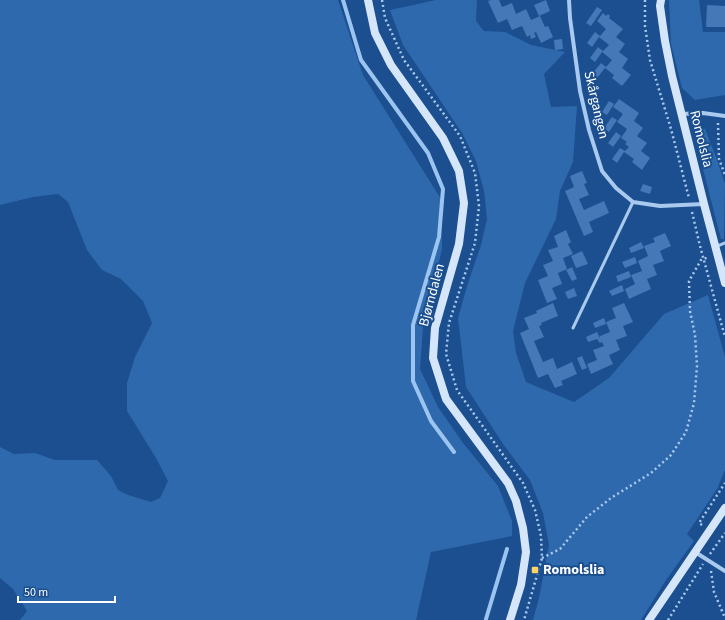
<svg xmlns="http://www.w3.org/2000/svg" width="725" height="620" viewBox="0 0 725 620" font-family="'Source Sans 3',sans-serif">
  <style>
    .green { fill: #2e69ad }
    .lines { fill: none; stroke-linecap: round; stroke-linejoin: round }
    .stream { stroke: #9cc4f0; stroke-width: 4 }
    .building { fill: #4478b7 }
    .path { stroke: #a9c9ee; stroke-width: 2.5; stroke-dasharray: 2 3; stroke-linecap: butt }
    .lane { stroke: #a9c9ee; stroke-width: 3 }
    .street { stroke: #a9c9ee; stroke-width: 4 }
    .secondary { stroke: #d6e6fa; stroke-width: 8 }
    .poi-dot { fill: #ffd166; stroke: #1b4f8f; stroke-width: 1.5 }
    .labels { text-anchor: middle; dominant-baseline: central; stroke-width: 4; stroke-linejoin: round; paint-order: stroke }
    .street-label { font-size: 14px; fill: #fff; stroke: #1b4f8f }
    .poi-label { font-size: 14px; font-weight: bold; fill: #fff; stroke: #1b4f8f; text-anchor: start }
  </style>
  <rect width="100%" height="100%" fill="#1b4f8f"/>
  <path class="green" d="M0 0H338L363 75 441 199 442 249 423 328 420 369 438 407 463 443 498 486 512 521V536L431 552 416 620H20L27 611 13 589 0 578V447L14 454 35 453 55 460H97L111 476 118 490 128 495 151 502 160 498 168 481 156 458 127 411V383L135 357 152 323 143 301 121 279 102 270 87 250 68 202 58 194 33 197 0 205Z
    M436 0H477L476 21 484 31 505 32 531 45 565 52 544 74 551 107 577 106 573 162 560 191 556 219 525 283 513 331 516 353 526 382 574 402 609 378 664 314 708 295 725 357V470L717 489 687 534 694 541 666 580 641 620H533L539 598 549 545 543 513 530 480 503 444 466 387 458 318 468 283 481 245 487 219 484 191 476 161 462 133 403 45 390 10Z
    M669 0H699L703 32H725V95L695 100 682 88 671 44Z
    M696 126 705 129 716 157 725 184 724 239H721L693 130Z"/>
  <g class="lines">
    <path class="stream" d="M343 0 361 60 428 153 443 189 439 237 413 325V381L431 421 454 452
      M486 619 507 549"/>
  </g>
  <path class="building" d="M491 0H499L502 7 512 3 516 14 526 9 531 20 540 16 545 27 548 26 553 37 541 43 536 32 534 33 536 37 531 39 530 35 527 37 522 26 512 30 507 19 498 23 488 1Z
    M546 0 550 11 539 16 534 5Z
    M707 5 725 6V27H706Z
    M597 7 602 10 591 26 586 23Z
    M603 13 606 16 608 14 610 16 609 18 623 29 616 37 625 44 619 52 628 59 622 68 631 75 622 86 612 78 614 75 605 68 597 78 592 74 601 63 606 67 612 60 602 52 595 62 590 58 598 47 603 51 609 45 599 37 592 47 587 43 595 32 600 36 606 29 597 21Z
    M562 39 563 49 555 50 554 40Z
    M619 99 639 113 634 121 643 128 637 136 647 143 641 151 650 158 642 170 632 162 634 159 624 152 617 163 612 159 620 148 625 151 629 147 625 144 627 142 621 138 627 129 617 122 623 114 613 107Z
    M609 101 614 104 607 115 602 112Z
    M612 117 617 120 609 132 604 128Z
    M616 132 621 136 613 147 608 143Z
    M582 171 587 183 584 184 589 195 579 199 584 210 604 201 609 213 589 222 593 232 584 236 565 191 574 187 570 176Z
    M643 184 652 187 650 194 640 191Z
    M566 230 571 242 568 244 573 254 563 258 567 269 558 273 562 284 552 288 557 299 547 303 538 280 548 276 543 265 553 261 548 250 558 247 554 236Z
    M665 233 671 246 660 251 664 261 653 265 657 275 647 279 651 289 629 299 625 289 635 284 631 275 642 271 638 261 648 256 644 246 655 242 653 238Z
    M641 242 644 248 631 253 629 248Z
    M582 251 588 264 576 268 571 256Z
    M635 257 637 263 625 268 622 262Z
    M572 267 577 279 572 281 566 270Z
    M629 271 631 277 618 282 616 276Z
    M622 285 624 291 612 296 609 291Z
    M574 288 577 296 568 299 565 292Z
    M553 303 558 316 541 323 542 325 539 326 544 337 534 341 543 362 553 358 557 369 572 362 577 374 561 381 563 385 555 388 548 374 538 378 520 333 529 329 524 318 537 313 536 311Z
    M624 303 633 322 623 326 627 336 616 340 620 350 609 355 613 364 591 374 587 364 597 360 593 350 604 346 602 342 600 343 597 339 600 338V336L610 332 606 322 616 318 612 308Z
    M604 318 606 324 595 328 593 323Z
    M597 332 600 338 588 342 586 337Z
    M582 356 587 368 582 370 577 358Z"/>
  <g class="lines">
    <path class="path" d="M382 0 385 18 404 60 460 136 475 173 479 206 475 243 449 323 446 354 457 390 523 483 535 510 541 536 542 558 524 620
      M645 0V26L650 60 671 129 689 198
      M718 123 719 159 725 175
      M692 212 700 246 725 337
      M702 525 699 523 725 483
      M710 554 725 533
      M542 558 560 549 587 517 611 498 651 473 671 455 686 432 694 403 697 366 695 335 690 311 689 281 701 260 709 257
      M711 571 714 592 725 618
      M668 620 703 564"/>
    <path class="lane" d="M715 247 725 243
      M573 328 633 202"/>
    <path class="street" d="M569 0 570 18 580 91 589 130 602 171 616 188 633 202 660 206 704 204
      M682 114 703 113 725 116
      M695 552 725 571"/>
    <path class="secondary" d="M368 0 375 33 391 65 443 138 459 171 464 203 459 244 435 328 433 358 446 399 508 483 516 501 523 528 526 552 521 585 510 620
      M661 0 660 6 665 41 672 76 704 204 725 283
      M649 620 725 508"/>
  </g>
  <rect class="poi-dot" x="531" y="566" width="8" height="8" rx="2"/>
  <g class="labels">
    <g class="street-label">
      <text transform="translate(596 105) rotate(77)">Skårgangen</text>
      <text transform="translate(701 139) rotate(76)">Romolslia</text>
      <text transform="translate(432 295) rotate(-75)">Bjørndalen</text>
    </g>
    <g class="poi-label">
      <text x="543" y="570">Romolslia</text>
    </g>
  </g>
  <path d="M18 596v6h97v-6" fill="none" stroke="#ffffff" stroke-width="2"/>
  <text x="24" y="596" font-size="12" fill="#ffffff" stroke="#1b4f8f" stroke-width="3" paint-order="stroke">50 m</text>
</svg>
